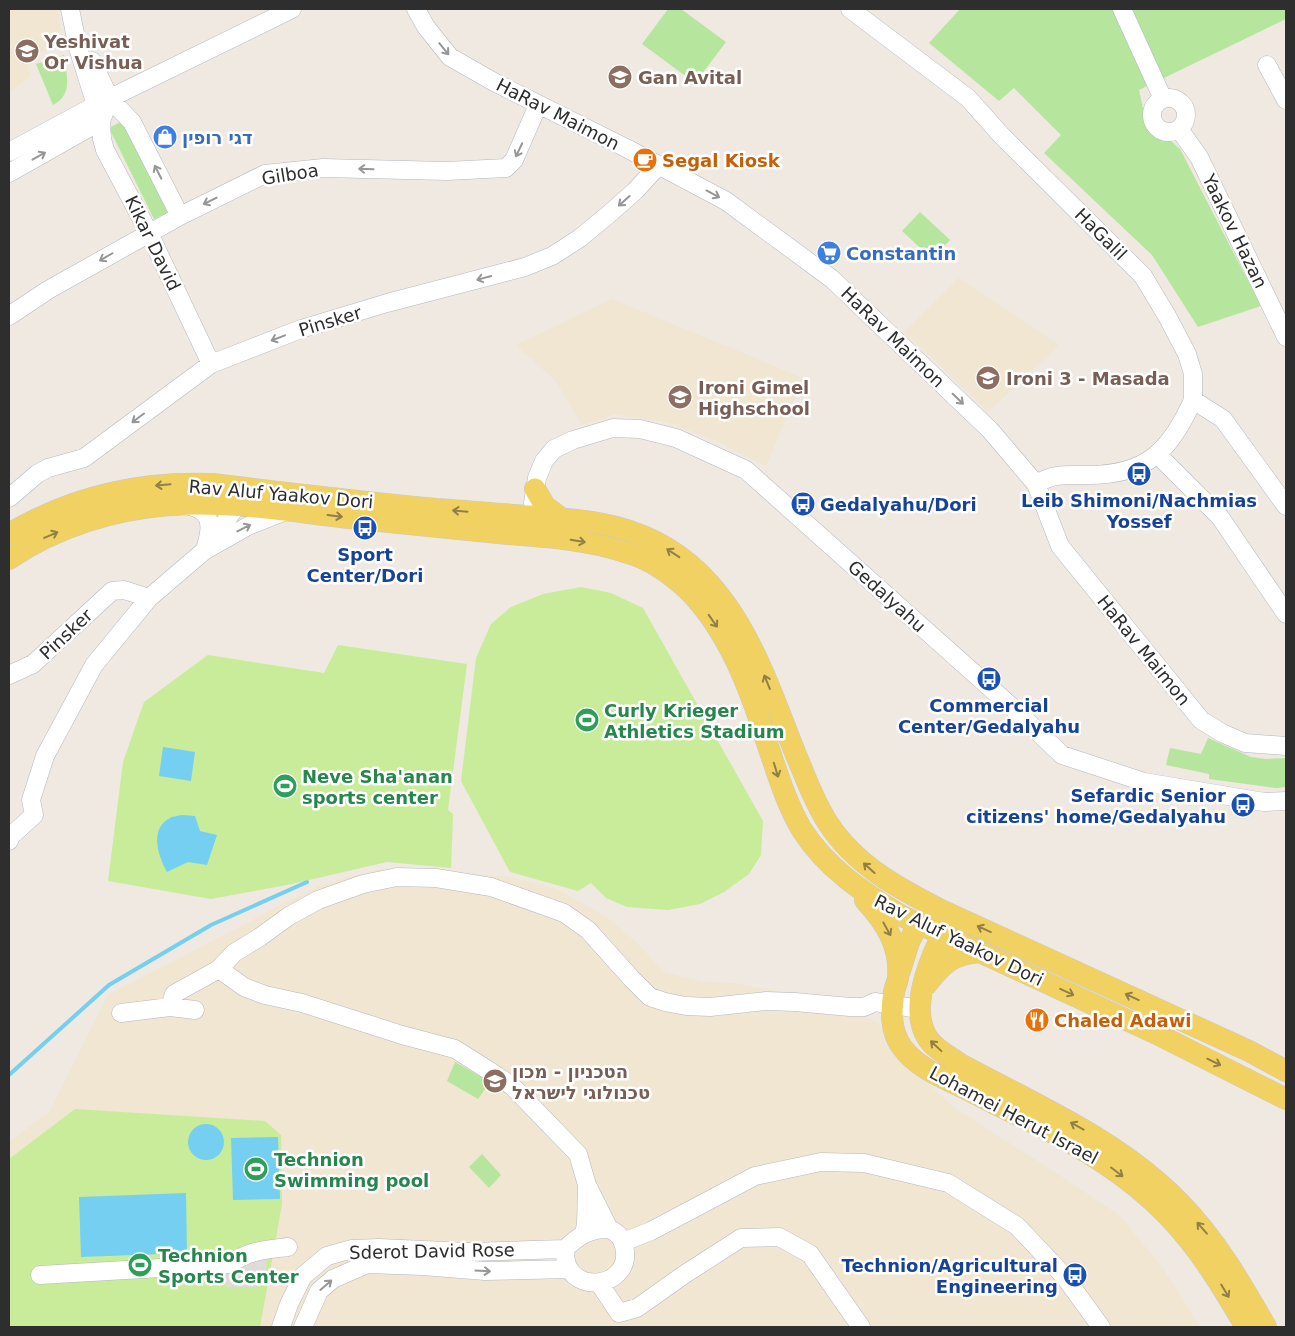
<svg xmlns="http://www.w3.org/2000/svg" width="1295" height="1336" viewBox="0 0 1295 1336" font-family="'DejaVu Sans',Heebo,sans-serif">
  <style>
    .education { fill: #f0e6d1 }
    .green { fill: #b6e59e }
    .pitch { fill: #c9ec9a }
    .plaza { fill: #dfdcd8 }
    .water { fill: #75cff0 }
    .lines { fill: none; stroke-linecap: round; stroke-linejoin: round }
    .stream { stroke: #75cff0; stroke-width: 4 }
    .minor-casing { stroke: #b4b7c1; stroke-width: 19 }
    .major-casing { stroke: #c9c9c9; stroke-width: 22 }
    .minor { stroke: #fff; stroke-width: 18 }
    .major { stroke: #f2d163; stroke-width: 21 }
    .oneway { stroke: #969696 }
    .oneway2 { stroke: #908048 }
    .labels { text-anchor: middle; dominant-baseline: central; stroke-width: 5; stroke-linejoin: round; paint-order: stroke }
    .education-label { font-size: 18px; font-weight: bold; fill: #785e54; stroke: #fff; text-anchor: start }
    .street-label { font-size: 18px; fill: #2e2e2e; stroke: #fff }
    .shop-label { font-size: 18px; font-weight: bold; fill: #366cbe; stroke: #fff; text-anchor: start }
    .food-label { font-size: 18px; font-weight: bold; fill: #c56008; stroke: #fff; text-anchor: start }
    .transit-label { font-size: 18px; font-weight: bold; fill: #164399; stroke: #fff }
    .leisure-label { font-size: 18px; font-weight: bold; fill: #27864d; stroke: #fff; text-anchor: start }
  </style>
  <rect width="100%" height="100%" fill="#efe9e1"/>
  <path class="education" d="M9 9H58L62 44 29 58V77L9 93Z
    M959 278 1059 345 988 412 905 332Z
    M612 299 803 378 766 466 719 442 667 422 615 414 582 425 555 380 516 345Z
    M379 870H429L508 877 555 888 608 918 637 943 665 973 705 982 731 983 813 997 878 1022 894 1053 956 1109 1050 1169 1119 1215 1163 1268 1200 1327H9V1142L50 1111 108 995 314 888 347 877Z"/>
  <path class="green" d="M668 9H681L726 42 695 83 642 44Z
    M960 9H1286V19L1139 90 1145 118 1180 149 1261 306 1198 327 1152 255 1044 153 1061 135 1014 88 999 101 929 43Z
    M64 55C66 74 74 94 53 105L36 64Z
    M124 120 169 212 154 219 109 128Z
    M920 212 950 240 932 259 902 231Z
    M1208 738 1251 757 1266 759 1286 758V787L1276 788 1209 779V774L1166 765 1170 748 1201 754Z
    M455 1062 490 1082 478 1099 447 1081Z
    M482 1154 501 1175 489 1188 469 1167Z"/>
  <path class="pitch" d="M581 587 611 593 643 608 763 821 761 855 749 874 724 892 700 904 668 910 627 907 606 898 591 883 578 891 510 872 461 781 476 658 491 624 511 607 543 594Z
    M338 645 467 664 448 810 453 814 451 868 387 862 292 884 211 899 108 881 123 762 144 702 208 655 324 673Z
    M75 1109 265 1121 281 1135 282 1204 260 1327H9V1159Z"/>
  <path class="plaza" d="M266 1257 267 1276 257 1287H228L220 1281 218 1272Z"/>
  <path class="water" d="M163 747 195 752 191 781 159 776Z
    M182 815 195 816 200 831 217 835 207 865 188 862 167 872C158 856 149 829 170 818 173 816 179 816 182 815Z
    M188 1142a18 18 0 1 1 36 0a18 18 0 1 1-36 0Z
    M278 1137 280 1199 233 1200 231 1138Z
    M186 1193 187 1253 81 1257 79 1197Z"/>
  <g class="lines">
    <path class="stream" d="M9 1075 109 985 211 925 307 882"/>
    <defs>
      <path id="minor" d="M70 9 78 48 101 121 102 139 105 150 149 233 211 364
        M416 9 426 27 450 57 494 82 628 149 726 201 832 279 990 430 1036 484 1060 546 1201 720 1222 733 1245 743 1286 746
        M850 9 968 98 1002 136 1143 276 1167 316 1187 354 1193 374V400L1223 419 1286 506
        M1122 9 1163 99
        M92 61 110 99 132 122 180 216
        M1267 65 1286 100
        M1152 115a17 17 0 1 1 34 0a17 17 0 1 1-34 0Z
        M1179 129 1199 157 1286 337
        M9 152 96 105 292 9
        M9 173 101 121 105 111
        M9 316 48 290 180 216 265 174 323 168 447 171 506 168 514 160 538 105
        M1158 455 1220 517 1286 614
        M1036 484C1054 473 1067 475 1088 475 1147 475 1170 451 1193 400
        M9 498 37 474 48 468 84 458 211 364 301 329 387 303 525 267 552 256 580 238 609 214 635 191 658 166
        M533 503 537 478 544 461 554 449 573 440 613 428 640 429 676 438 746 470 1014 709 1062 755 1144 782 1264 802 1286 801
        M185 505C211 509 213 523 206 546
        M209 544 241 500 245 497
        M9 675 33 664 112 591 124 590 149 598
        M9 841 11 836 34 815 31 800 45 756 94 665 149 598 204 551 248 526 286 511
        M195 1010 170 1007 174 994 219 969
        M121 1013 170 1007
        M609 1229 587 1185 578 1154 512 1086 488 1070 455 1049 402 1035 302 1003 265 995 244 987 219 969 234 953 260 937 289 916 318 900 363 884 397 877 436 878 491 887 564 913 588 930 631 978 650 997 665 1002 686 1006 710 1007 766 1001 795 1002 850 1007H864L875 1002 919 1009
        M609 1229C617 1232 622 1237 624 1246 635 1290 562 1298 565 1249 578 1236 591 1228 609 1229Z
        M584 1234 586 1224 587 1188
        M623 1242 651 1231 755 1176 821 1162 864 1163 948 1183 1017 1226 1064 1276 1101 1327
        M40 1275 229 1264C251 1250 263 1250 288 1247
        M599 1283 619 1313 637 1308 685 1274 741 1238 779 1237 810 1254 861 1327
        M281 1327 289 1304 303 1276 327 1256 352 1249 379 1248 468 1252 565 1249
        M303 1327 319 1291 333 1279 367 1264 423 1266 485 1271 569 1269"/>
      <path id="major" d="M535 489 545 506 561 518
        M9 534C71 497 140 481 212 484 287 493 361 502 436 509 467 511 498 514 529 516 573 519 616 521 656 542 737 583 765 677 796 755 806 778 814 802 828 823 855 865 898 888 941 910L1249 1051 1286 1071
        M9 559C55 527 115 509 170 505 237 500 303 514 369 520 416 525 462 529 508 534 548 537 590 540 628 553 652 560 671 574 689 591 729 632 750 689 767 743 777 772 786 803 802 830 827 869 864 893 902 916L1157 1034 1286 1099
        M865 900C885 922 901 946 898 978 897 983 895 987 894 992 891 1011 890 1031 902 1047 916 1067 943 1078 964 1088 987 1100 1009 1111 1032 1122 1081 1147 1130 1176 1168 1216 1200 1249 1223 1288 1246 1327
        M942 923C943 937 940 939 934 952 924 977 912 1012 927 1037 934 1049 949 1056 960 1064 1036 1105 1119 1140 1180 1203 1216 1240 1241 1283 1266 1327
        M900 971 909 942 918 924 930 917
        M927 984C942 964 953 954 979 952"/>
    </defs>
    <use href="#minor" class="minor-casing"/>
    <use href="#major" class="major-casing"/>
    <use href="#minor" class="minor"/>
    <use href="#major" class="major"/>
  </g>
  <defs><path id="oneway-shaft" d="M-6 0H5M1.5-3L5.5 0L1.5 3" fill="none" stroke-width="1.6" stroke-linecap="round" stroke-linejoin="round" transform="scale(1.25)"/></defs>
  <g class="oneway">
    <use href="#oneway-shaft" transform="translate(444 49) rotate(51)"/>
    <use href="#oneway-shaft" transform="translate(519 150) rotate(115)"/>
    <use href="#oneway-shaft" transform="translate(39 156) rotate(-29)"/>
    <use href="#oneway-shaft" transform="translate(366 169) rotate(-178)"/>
    <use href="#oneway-shaft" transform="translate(158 172) rotate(-117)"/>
    <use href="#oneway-shaft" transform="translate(713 194) rotate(28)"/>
    <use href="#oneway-shaft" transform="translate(210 201) rotate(154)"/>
    <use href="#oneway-shaft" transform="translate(624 201) rotate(138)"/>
    <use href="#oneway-shaft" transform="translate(106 257) rotate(150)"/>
    <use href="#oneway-shaft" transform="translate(484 278) rotate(165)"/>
    <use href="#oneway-shaft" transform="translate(278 338) rotate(159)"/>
    <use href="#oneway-shaft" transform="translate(958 399) rotate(44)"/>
    <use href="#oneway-shaft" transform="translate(138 418) rotate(143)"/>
    <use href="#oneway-shaft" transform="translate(244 528) rotate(-27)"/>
    <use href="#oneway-shaft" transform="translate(483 1271) rotate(3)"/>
    <use href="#oneway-shaft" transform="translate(326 1285) rotate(-41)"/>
  </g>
  <g class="oneway2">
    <use href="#oneway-shaft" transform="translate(163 485) rotate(175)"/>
    <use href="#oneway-shaft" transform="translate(460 511) rotate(-175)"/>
    <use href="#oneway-shaft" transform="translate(335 516) rotate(7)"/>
    <use href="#oneway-shaft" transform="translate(51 535) rotate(-23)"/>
    <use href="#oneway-shaft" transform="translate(578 541) rotate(10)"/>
    <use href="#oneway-shaft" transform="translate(673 553) rotate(-147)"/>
    <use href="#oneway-shaft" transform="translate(713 621) rotate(55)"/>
    <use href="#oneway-shaft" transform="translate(767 682) rotate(-112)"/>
    <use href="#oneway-shaft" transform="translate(776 770) rotate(73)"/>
    <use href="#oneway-shaft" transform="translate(869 868) rotate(-138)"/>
    <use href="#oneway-shaft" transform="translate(887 929) rotate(61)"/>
    <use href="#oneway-shaft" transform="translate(984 929) rotate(-156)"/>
    <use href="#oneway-shaft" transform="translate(1067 992) rotate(25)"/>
    <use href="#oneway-shaft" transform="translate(1132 997) rotate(-155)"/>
    <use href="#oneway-shaft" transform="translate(936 1046) rotate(-137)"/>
    <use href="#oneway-shaft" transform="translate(1214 1062) rotate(26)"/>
    <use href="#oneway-shaft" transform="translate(1077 1126) rotate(-151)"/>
    <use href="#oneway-shaft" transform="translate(1117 1172) rotate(37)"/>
    <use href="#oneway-shaft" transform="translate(1202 1228) rotate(-131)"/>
    <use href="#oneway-shaft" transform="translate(1225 1291) rotate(59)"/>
  </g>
  <defs>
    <symbol id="school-disc" viewBox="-11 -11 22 22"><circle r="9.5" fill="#8d6e63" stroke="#fff"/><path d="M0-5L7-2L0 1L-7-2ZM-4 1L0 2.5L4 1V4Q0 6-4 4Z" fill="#fff"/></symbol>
    <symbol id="shop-disc" viewBox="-11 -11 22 22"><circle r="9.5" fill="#3f7fe0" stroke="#fff"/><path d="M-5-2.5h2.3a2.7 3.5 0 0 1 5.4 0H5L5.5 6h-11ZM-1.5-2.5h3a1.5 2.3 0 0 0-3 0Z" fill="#fff"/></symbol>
    <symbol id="cafe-disc" viewBox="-11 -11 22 22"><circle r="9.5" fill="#e8710a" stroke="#fff"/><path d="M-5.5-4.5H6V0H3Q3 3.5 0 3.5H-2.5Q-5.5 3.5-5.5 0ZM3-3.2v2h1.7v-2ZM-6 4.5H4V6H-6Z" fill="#fff"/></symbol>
    <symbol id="supermarket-disc" viewBox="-11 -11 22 22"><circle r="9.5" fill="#3f7fe0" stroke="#fff"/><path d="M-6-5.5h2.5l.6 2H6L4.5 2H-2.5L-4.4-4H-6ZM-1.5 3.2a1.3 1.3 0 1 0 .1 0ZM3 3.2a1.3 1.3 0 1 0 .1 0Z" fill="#fff"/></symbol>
    <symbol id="bus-disc" viewBox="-11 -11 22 22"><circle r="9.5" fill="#1a4fb4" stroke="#fff"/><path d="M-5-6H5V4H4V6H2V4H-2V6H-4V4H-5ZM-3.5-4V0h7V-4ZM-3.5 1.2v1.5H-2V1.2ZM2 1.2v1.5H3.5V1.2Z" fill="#fff"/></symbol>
    <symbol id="stadium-disc" viewBox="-11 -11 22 22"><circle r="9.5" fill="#2e9e5b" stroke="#fff"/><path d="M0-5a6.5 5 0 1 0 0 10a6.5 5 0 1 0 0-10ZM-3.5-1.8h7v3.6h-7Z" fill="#fff"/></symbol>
    <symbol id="restaurant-disc" viewBox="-11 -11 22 22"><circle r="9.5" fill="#e8710a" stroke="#fff"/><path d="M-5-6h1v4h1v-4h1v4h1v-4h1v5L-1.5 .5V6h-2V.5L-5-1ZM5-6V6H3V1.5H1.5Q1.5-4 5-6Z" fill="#fff"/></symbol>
    <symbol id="university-disc" viewBox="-11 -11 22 22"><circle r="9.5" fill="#8d6e63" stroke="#fff"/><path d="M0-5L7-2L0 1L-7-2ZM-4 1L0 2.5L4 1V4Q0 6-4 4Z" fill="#fff"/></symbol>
  </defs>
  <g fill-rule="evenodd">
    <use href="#school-disc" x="13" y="37" width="28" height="28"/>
    <use href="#school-disc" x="606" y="63" width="28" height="28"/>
    <use href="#shop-disc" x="151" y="123" width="28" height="28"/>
    <use href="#cafe-disc" x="631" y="146" width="28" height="28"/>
    <use href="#supermarket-disc" x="815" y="239" width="28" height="28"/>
    <use href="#school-disc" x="974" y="364" width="28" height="28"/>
    <use href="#school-disc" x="666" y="383" width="28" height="28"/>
    <use href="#bus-disc" x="1125" y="460" width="28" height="28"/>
    <use href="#bus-disc" x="789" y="490" width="28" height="28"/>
    <use href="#bus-disc" x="351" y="514" width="28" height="28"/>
    <use href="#bus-disc" x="975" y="665" width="28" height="28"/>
    <use href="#stadium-disc" x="573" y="706" width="28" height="28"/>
    <use href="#stadium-disc" x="271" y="772" width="28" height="28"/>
    <use href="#bus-disc" x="1229" y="791" width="28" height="28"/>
    <use href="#restaurant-disc" x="1023" y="1006" width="28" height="28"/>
    <use href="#university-disc" x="481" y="1067" width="28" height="28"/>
    <use href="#stadium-disc" x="242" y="1155" width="28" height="28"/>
    <use href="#stadium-disc" x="126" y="1251" width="28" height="28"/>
    <use href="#bus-disc" x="1061" y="1261" width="28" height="28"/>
  </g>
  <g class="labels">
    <g class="education-label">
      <text x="44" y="41">Yeshivat<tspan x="44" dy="21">Or Vishua</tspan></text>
      <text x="638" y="77">Gan Avital</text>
      <text x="1006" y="378">Ironi 3 - Masada</text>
      <text x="698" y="387">Ironi Gimel<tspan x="698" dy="21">Highschool</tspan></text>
      <text x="512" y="1071">הטכניון - מכון<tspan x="512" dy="21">טכנולוגי לישראל</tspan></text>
    </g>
    <g class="street-label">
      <text transform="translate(558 114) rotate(27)">HaRav Maimon</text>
      <text transform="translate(290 174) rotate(-9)">Gilboa</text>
      <text transform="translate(1235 231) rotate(64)">Yaakov Hazan</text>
      <text transform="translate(1101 234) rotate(45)">HaGalil</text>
      <text transform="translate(153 243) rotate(64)">Kikar David</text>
      <text transform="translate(330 321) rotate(-17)">Pinsker</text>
      <text transform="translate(893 337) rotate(44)">HaRav Maimon</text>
      <text transform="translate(281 494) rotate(5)">Rav Aluf Yaakov Dori</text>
      <text transform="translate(887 596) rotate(42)">Gedalyahu</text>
      <text transform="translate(66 634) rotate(-43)">Pinsker</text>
      <text transform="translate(1144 650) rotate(51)">HaRav Maimon</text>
      <text transform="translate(959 940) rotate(26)">Rav Aluf Yaakov Dori</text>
      <text transform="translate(1014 1115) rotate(28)">Lohamei Herut Israel</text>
      <text transform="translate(432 1251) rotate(-1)">Sderot David Rose</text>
    </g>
    <g class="shop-label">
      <text x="182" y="137">דגי רופין</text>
      <text x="846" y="253">Constantin</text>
    </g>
    <g class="food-label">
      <text x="662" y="160">Segal Kiosk</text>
      <text x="1054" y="1020">Chaled Adawi</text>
    </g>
    <g class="transit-label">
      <text x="1139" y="500">Leib Shimoni/Nachmias<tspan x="1139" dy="21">Yossef</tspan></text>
      <text x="820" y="504" text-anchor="start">Gedalyahu/Dori</text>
      <text x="365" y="554">Sport<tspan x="365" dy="21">Center/Dori</tspan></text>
      <text x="989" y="705">Commercial<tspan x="989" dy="21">Center/Gedalyahu</tspan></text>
      <text x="1226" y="795" text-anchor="end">Sefardic Senior<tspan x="1226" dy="21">citizens' home/Gedalyahu</tspan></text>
      <text x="1058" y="1265" text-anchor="end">Technion/Agricultural<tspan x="1058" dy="21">Engineering</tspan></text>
    </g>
    <g class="leisure-label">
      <text x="604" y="710">Curly Krieger<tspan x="604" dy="21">Athletics Stadium</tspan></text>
      <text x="302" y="776">Neve Sha'anan<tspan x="302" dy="21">sports center</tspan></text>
      <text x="274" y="1159">Technion<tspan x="274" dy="21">Swimming pool</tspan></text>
      <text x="158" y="1255">Technion<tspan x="158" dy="21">Sports Center</tspan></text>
    </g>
  </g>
  <rect width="1295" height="1336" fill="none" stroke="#2e2e2e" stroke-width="20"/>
</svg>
